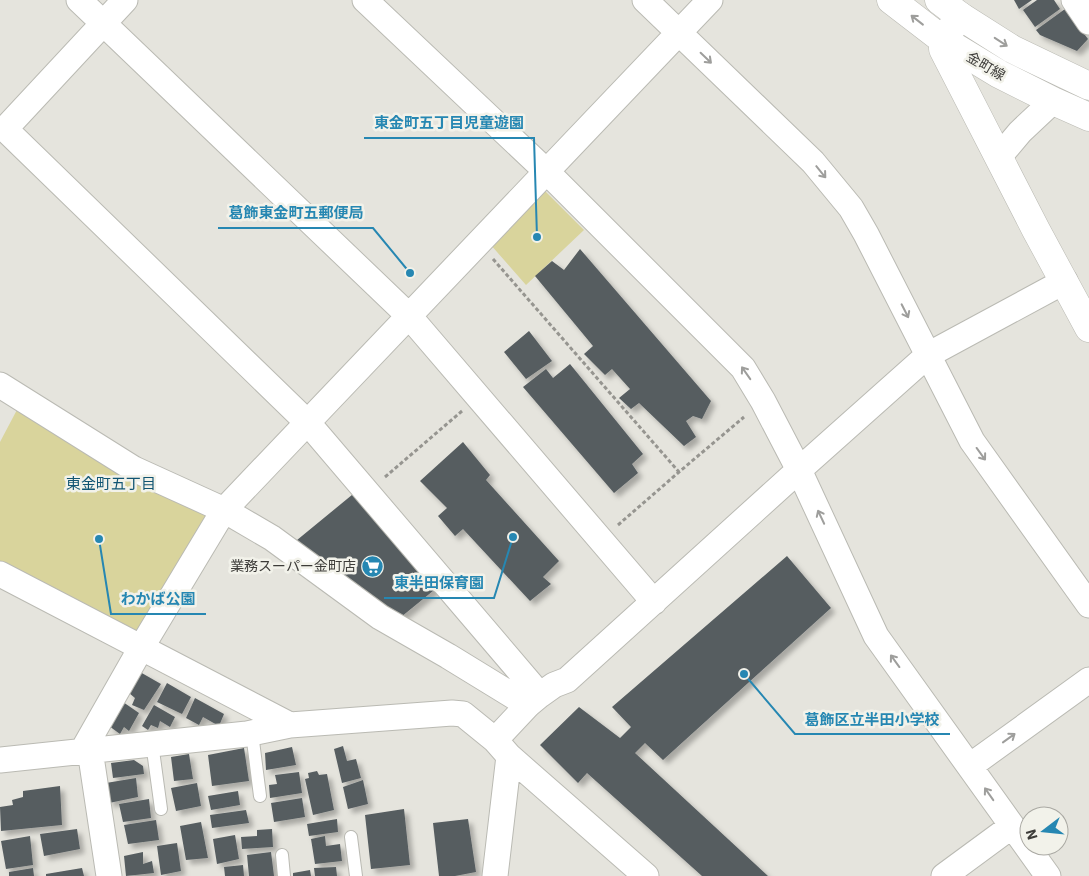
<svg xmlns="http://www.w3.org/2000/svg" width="1089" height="876" viewBox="0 0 1089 876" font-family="'IBM Plex Sans','Noto Sans JP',sans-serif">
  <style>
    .green { fill: #d9d49c }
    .building { fill: #565d60; filter: url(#shadow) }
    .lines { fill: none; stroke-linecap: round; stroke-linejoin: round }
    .service-casing { stroke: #babab3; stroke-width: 14 }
    .minor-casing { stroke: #babab3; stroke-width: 27 }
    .tertiary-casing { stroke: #babab3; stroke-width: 29 }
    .secondary-casing { stroke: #babab3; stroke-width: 29 }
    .path { stroke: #969590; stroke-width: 3; stroke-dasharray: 4 2.5; stroke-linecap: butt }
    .service { stroke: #fff; stroke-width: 12 }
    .minor { stroke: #fff; stroke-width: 25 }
    .tertiary { stroke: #fff; stroke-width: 28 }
    .secondary { stroke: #fff; stroke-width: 28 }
    .oneway { stroke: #9e9e9c }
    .labels { text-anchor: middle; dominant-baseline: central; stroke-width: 5; stroke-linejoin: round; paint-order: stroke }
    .street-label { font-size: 14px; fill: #3d3c39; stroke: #f2f2ea }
    .poi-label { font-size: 14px; fill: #3d3c39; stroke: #f2f2ea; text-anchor: end }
    .neighbourhood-label { font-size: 15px; fill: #115573; stroke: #f2f2ea }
    .leader { fill: none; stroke: #2687b2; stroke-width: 2 }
    .callout-dot { fill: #2687b2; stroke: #f2f2ea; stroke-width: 2 }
    .callout-label { font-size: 15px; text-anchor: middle; font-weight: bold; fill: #2687b2; stroke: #f2f2ea; stroke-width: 5; stroke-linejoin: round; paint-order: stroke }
  </style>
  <defs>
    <filter id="shadow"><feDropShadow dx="4.5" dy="4.5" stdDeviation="2.5" flood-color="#0004"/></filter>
  </defs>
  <rect width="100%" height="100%" fill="#e5e4dd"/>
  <path class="green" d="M544 190 584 230 526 285 490 244Z
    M19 406 213 512 138 636 0 565V442Z"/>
  <path class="building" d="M1014 0H1032L1019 9Z
    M1037 0H1054L1060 9 1035 27 1023 10Z
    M1065 9 1088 39 1077 51 1040 35 1036 30Z
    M580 249 711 401 702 419 693 416 686 421 696 437 684 446 639 403 631 409 619 398 630 389 612 369 605 375 584 354 593 346 535 276 552 261 564 270Z
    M529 331 552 361 526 379 504 352Z
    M570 364 643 454 632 464 638 473 614 493 523 387 546 369 553 378Z
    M463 442 490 475 486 480 559 561 543 577 551 584 530 601 463 529 455 536 438 516 447 508 420 481Z
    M358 490 439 586 401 617 291 545Z
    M787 556 831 608 663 760 645 743 635 753 768 876H702L587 773 578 783 540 745 579 707 620 738 631 727 612 707Z
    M140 672 161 684 144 710 132 705 135 698 129 693Z
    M167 683 191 697 182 714 157 702Z
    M195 698 224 714 219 726 203 717 199 725 186 718Z
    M123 702 139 713 129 731 124 727 120 734 109 726Z
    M154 705 175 717 170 727 160 721 158 728 151 725 148 730 142 726Z
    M343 746 347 761 356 759 361 778 342 783 334 749Z
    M292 747 296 765 266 770 265 753Z
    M244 748 249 781 212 786 208 755Z
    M189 754 193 779 174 781 171 757Z
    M134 760 143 766 144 774 113 778 111 763Z
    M317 771 319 775 327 774 334 810 313 815 305 779 309 778 308 773Z
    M299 772 302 793 270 798 269 785 277 784 275 775Z
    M136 778 138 797 109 803 106 783Z
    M363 780 368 804 348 809 343 787Z
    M197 783 201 806 176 811 171 788Z
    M60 786 62 825 1 831 0 807 13 805 12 800 23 797V791Z
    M238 791 240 805 211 810 208 796Z
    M302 798 305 817 274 822 271 803Z
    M149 799 151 818 123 822 119 804Z
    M404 809 410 865 371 869 365 815Z
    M246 810 249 823 212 828 210 815Z
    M337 819 338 832 309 836 307 824Z
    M468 819 476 872 455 876H439L433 823Z
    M156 820 159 840 128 844 124 825Z
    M201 822 208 858 186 860 180 826Z
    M77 829 80 849 44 856 40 834Z
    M272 829 273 847 242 849 241 837 257 836V830Z
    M235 835 239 859 217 864 213 839Z
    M30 836 33 865 6 869 1 841Z
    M325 836 326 846 340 844 342 861 315 864 311 839Z
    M177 843 181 871 161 875 157 846Z
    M143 852V864L152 861 154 873 126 876 124 856Z
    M271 852 274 876H249L247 855Z
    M243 865 244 876H225L224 867Z
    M336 867 337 876H315L314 868Z
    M33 868 34 876H9V872Z
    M82 868 84 876H46V874Z
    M310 870 311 876H293V873Z"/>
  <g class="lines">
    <defs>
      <path id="service" d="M252 733 260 796
        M152 743 161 809
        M351 837 356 876
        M282 855 284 876"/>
      <path id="minor" d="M79 0 409 316 654 602
        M125 0 5 129 308 423 540 695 528 705 495 740
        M365 0 547 172 743 368 763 401 799 470 876 636 1048 876
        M645 0 813 162 851 208 866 234 972 441 1089 605
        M1074 0 1089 22
        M999 157 1020 132 1053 101
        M0 385 134 469 224 510 272 538 380 617 448 656 528 705
        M0 574 290 725
        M540 695 554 685 567 680 790 478 928 355 1065 281
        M83 750 141 648 224 510 710 0
        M90 750 109 876
        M0 760 247 734 290 725 452 713 463 714 495 740 509 756 646 876
        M970 766 1089 680
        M495 876 509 756
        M944 876 1012 826"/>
      <path id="tertiary" d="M960 16 943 40V49L1036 230 1089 328"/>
      <path id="secondary" d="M891 0 943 40 999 74 1053 101 1089 117
        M939 0 960 16 1012 49 1089 86"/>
    </defs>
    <use href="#service" class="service-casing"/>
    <use href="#minor" class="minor-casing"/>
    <use href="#tertiary" class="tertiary-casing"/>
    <use href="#secondary" class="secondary-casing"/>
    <path class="path" d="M493 259 679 472
      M385 477 462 411
      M618 525 679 472 744 417"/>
    <use href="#service" class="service"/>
    <use href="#minor" class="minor"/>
    <use href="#tertiary" class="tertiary"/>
    <use href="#secondary" class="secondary"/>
  </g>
  <defs><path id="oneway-shaft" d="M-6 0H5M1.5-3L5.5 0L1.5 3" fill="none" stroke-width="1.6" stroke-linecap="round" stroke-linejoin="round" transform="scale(1.25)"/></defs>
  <g class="oneway">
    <use href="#oneway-shaft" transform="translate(917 20) rotate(-142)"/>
    <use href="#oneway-shaft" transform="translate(1001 42) rotate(33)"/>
    <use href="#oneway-shaft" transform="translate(706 58) rotate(44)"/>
    <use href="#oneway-shaft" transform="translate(821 172) rotate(51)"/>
    <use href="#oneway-shaft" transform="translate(905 311) rotate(63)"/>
    <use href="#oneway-shaft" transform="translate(746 373) rotate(-125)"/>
    <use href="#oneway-shaft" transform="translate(981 454) rotate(54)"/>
    <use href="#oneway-shaft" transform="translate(821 517) rotate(-115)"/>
    <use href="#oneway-shaft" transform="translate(895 661) rotate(-126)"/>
    <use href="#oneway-shaft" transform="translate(1009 738) rotate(-36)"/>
    <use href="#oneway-shaft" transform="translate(989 794) rotate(-125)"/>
  </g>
  <defs>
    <symbol id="supermarket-disc" viewBox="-11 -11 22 22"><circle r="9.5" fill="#2687b2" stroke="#f2f2ea"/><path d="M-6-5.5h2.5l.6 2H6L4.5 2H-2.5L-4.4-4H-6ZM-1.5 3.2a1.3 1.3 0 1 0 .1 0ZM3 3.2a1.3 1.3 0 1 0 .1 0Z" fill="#fff"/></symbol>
  </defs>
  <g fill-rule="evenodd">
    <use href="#supermarket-disc" x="360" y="554" width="25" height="25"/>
  </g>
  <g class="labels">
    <g class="street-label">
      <text transform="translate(986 66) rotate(30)">金町線</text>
    </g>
    <g class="poi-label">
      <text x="356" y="566">業務スーパー金町店</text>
    </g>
    <g class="neighbourhood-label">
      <text x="111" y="483">東金町五丁目</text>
    </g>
  </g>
  <path class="leader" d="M537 237L534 138H364M410 273L373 228H218M513 537L494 598H384M99 539L111 614H206M744 674L795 734H950"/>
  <g class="callout-dot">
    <circle cx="537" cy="237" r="5"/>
    <circle cx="410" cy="273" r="5"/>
    <circle cx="513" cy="537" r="5"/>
    <circle cx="99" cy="539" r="5"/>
    <circle cx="744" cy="674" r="5"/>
  </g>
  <g class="callout-label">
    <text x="449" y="128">東金町五丁目児童遊園</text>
    <text x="296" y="218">葛飾東金町五郵便局</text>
    <text x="439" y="588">東半田保育園</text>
    <text x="158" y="604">わかば公園</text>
    <text x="872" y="725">葛飾区立半田小学校</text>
  </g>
  <g transform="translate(1044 831) rotate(254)"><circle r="24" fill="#f2f2ea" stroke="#aaa9a3"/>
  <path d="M0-4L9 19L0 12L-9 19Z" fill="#2687b2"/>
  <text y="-8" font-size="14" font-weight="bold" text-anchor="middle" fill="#3d3c39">N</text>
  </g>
</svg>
